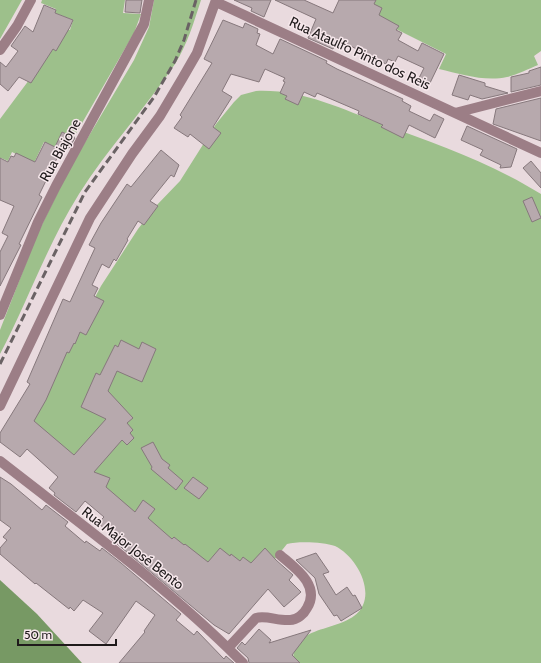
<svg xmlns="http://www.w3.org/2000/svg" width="541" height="663" viewBox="0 0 541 663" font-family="Cabin,sans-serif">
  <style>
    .green { fill: #9dc08b }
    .water { fill: #779964 }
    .building { fill: #b7a9ad; stroke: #86787c }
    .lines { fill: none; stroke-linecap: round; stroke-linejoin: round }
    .minor { stroke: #9c7e86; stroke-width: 10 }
    .rail { stroke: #6a6264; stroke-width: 3; stroke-dasharray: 8 4; stroke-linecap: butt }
    .labels { text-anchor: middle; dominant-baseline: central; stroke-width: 3; stroke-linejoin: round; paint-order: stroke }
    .street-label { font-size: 14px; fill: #1f1a1b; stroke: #f6e7eb }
  </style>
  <rect width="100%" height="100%" fill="#e9dade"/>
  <path class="green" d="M0 0H22L0 39Z
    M42 0H125L123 13 141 14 134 33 74 137 62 132 55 147 44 142 34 163 12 152 8 161 1 158 0 160V119L67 29 70 30 73 20 55 13 56 9 41 3Z
    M154 0H201C194 22 187 45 175 64 145 109 108 148 79 194 47 245 28 301 0 354V330L37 235 68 171 134 60 149 27Z
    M347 0H541V51L534 56 538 65C528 69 517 75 507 77 485 82 461 74 439 69L446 54 380 21Z
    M256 91C302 89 341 109 382 124 437 144 491 163 541 194V663H294C287 621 350 635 363 605 372 585 354 555 335 546 324 542 298 541 287 544L245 596 25 430 101 286 138 229 155 207 180 181 216 124 234 102 241 95Z"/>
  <path class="water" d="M0 580 37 614 82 663H0Z"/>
  <path class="building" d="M126 0H142L140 13 125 12Z
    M234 0H271L264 17 251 11 252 8Z
    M275 0H304L333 13 339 0H376L374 4 382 8 379 15 399 26 396 30 402 33 398 40 418 51 422 43 444 54 429 85 418 80 424 68 398 56 395 62 388 59 386 64 337 39 333 49 308 38 316 19Z
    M44 5 56 10 55 13 73 20 70 27 56 51 53 49 31 83 19 77 8 91 0 84V62L6 67 18 51 11 46 25 26 33 32Z
    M223 20 243 28 245 23 258 29 257 33 260 34 256 45 273 54 280 39 327 61 326 63 337 69 403 99 402 101 411 106 409 111 430 121 434 114 444 119 435 138 409 125 403 138 381 127 383 125 358 114 359 111 317 93 315 97 304 92 298 105 285 99 287 96 280 93 285 82 283 81 285 78 265 69 259 82 231 74 222 91 232 97 213 127 221 133 209 149 190 134 188 137 174 128 182 117 180 115 212 63 204 59Z
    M541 67V85L511 92V77L529 73V71Z
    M459 75 485 83V86L508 93 482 99 470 95 468 100 452 95Z
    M541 98V141L493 124 496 109Z
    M467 126 517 149 511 167 500 168 501 165 480 155 483 150 461 140Z
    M62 132 75 138 69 148 67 147 64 152 61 150 39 195 42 197 19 244 21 245 0 286V252L8 236 2 233 14 206 0 200V158L8 162 11 156 14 157 16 153 35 162 45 142 55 147Z
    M161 150 179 165 174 177 171 175 150 201 158 206 144 225 138 221 127 239 128 240 116 261 114 259 109 268 102 264 92 285 98 288 94 296 104 301 86 335 80 332 75 344 74 343 69 353 67 352 46 400 34 421 74 455 106 419 81 407 96 373 100 375 115 345 118 347 121 340 139 349 142 342 156 349 142 382 117 371 108 391 133 418 127 423 133 430 130 433 134 438 127 445 122 440 94 472 110 478 106 487 135 512 143 500 155 509 148 518 172 539 174 537 184 545 185 544 208 562 220 548 230 556 231 554 240 561 243 557 251 563 265 548 276 560 293 575 289 580 301 592 284 607 268 589 229 634 214 625 110 538 113 536 98 523 104 517 85 501 76 512 54 495 55 493 49 488 58 477 27 449 20 457 0 442V433L30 384 27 382 63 299 70 302 95 248 89 245 101 223 127 184 131 187Z
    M531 161 541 173V188L523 168Z
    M532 197 541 218 532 222 523 201Z
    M153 442 162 459 170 465 168 468 183 481 176 490 151 469 152 467 141 448Z
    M0 477 11 484 42 510 46 505 68 522 65 526 85 543 86 541 100 551 102 548 121 563 181 614 176 620 194 635 197 631 224 659 226 656 234 663H119L145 632 144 631 155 615 136 601 106 644 89 631 103 613 83 600 74 611 70 607 69 609 36 583 35 584 0 554V548L7 540 3 537 11 528 0 520Z
    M193 477 208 488 199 499 184 488Z
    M316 553 329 572 323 574 336 595 347 587 353 596 355 595 362 608 341 621 337 615 334 616 319 594 315 578 296 560Z
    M259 629 271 640 269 643 311 630 292 655 300 663H249L248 658 237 648 242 642 245 645Z"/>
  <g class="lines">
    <path class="minor" d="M216 2 541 153
      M0 50 17 26 31 0
      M455 113 541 91
      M0 315 38 222 56 186 144 24 149 0
      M0 406 90 218 132 154 160 116 182 79 197 53 216 0
      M0 461C83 526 169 588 243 663
      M228 648 256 618C266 615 278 621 290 620 297 620 304 614 307 608 321 585 295 568 280 555"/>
    <path class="rail" d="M0 364 85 192 154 97 175 61 184 40 196 0"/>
  </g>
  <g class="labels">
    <g class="street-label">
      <text transform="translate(360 53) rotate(25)">Rua Ataulfo Pinto dos Reis</text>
      <text transform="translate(60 150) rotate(-61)">Rua Biajone</text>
      <text transform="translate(133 548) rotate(38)">Rua Major José Bento</text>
    </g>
  </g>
  <path d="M18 639v6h98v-6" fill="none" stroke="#1f1a1b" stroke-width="2"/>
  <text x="24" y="639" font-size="12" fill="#1f1a1b" stroke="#f6e7eb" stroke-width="3" paint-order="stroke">50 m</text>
</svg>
